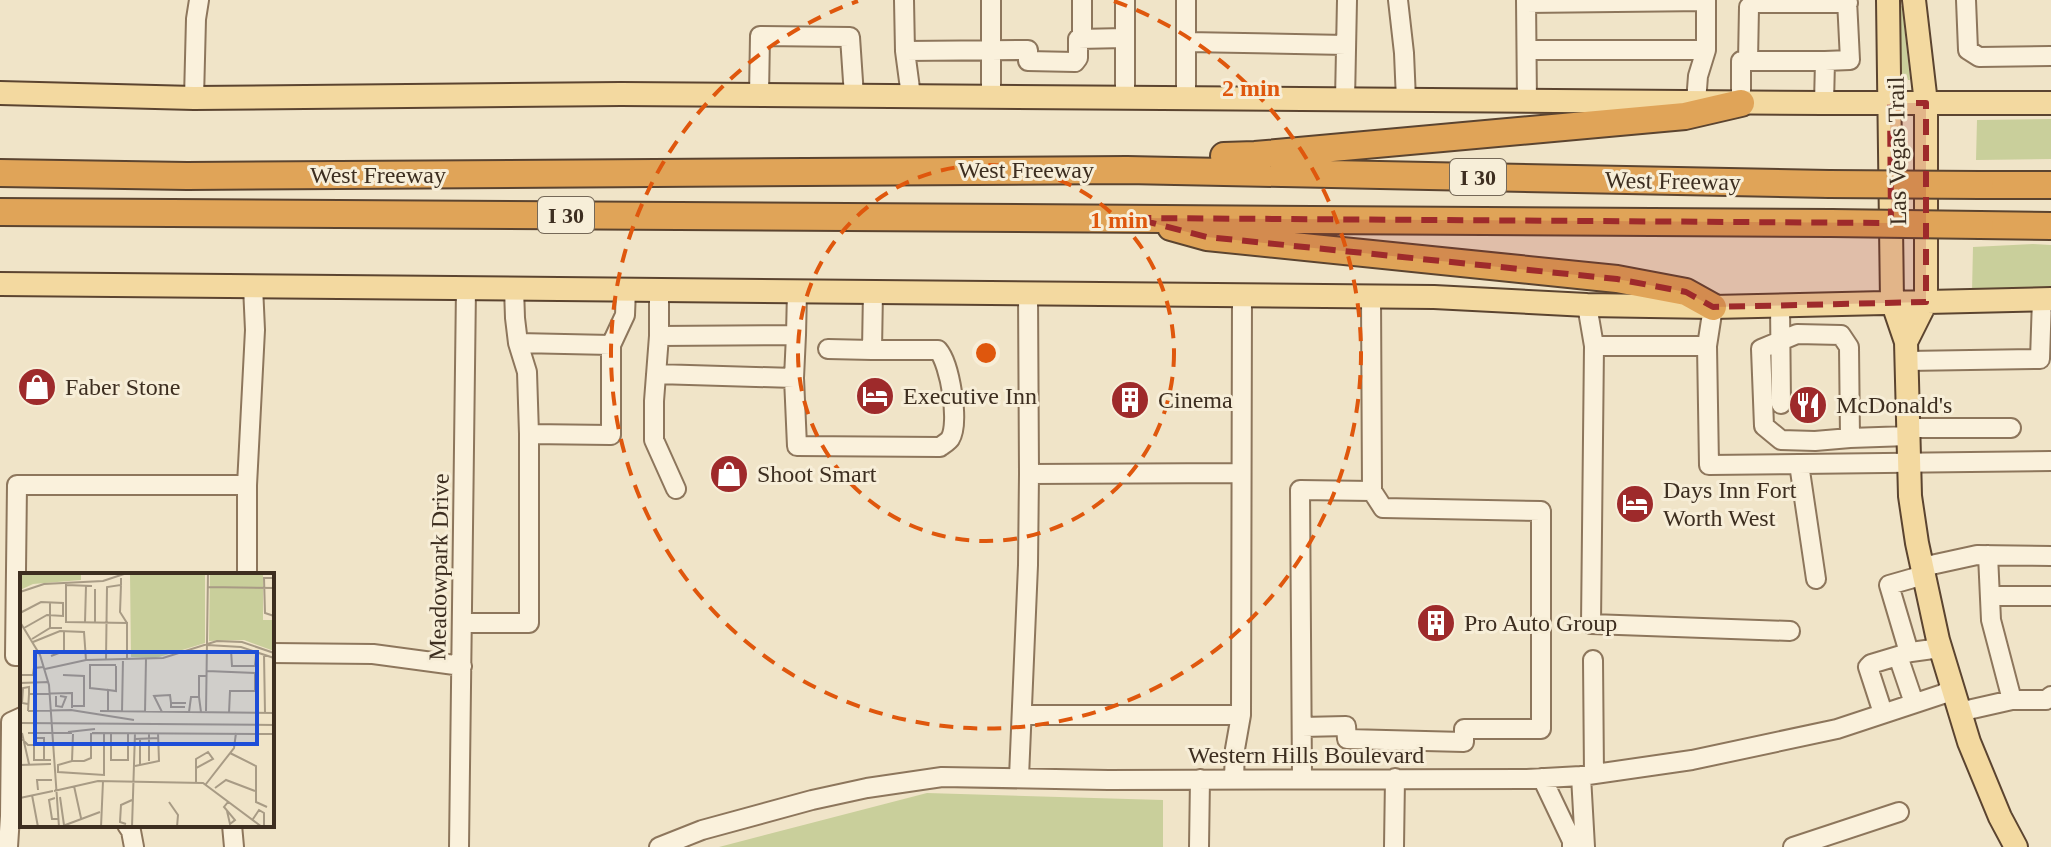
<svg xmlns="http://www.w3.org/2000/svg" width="2051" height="847" viewBox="0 0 2051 847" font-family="'Times New Roman',serif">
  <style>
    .green { fill: #c9cf9b }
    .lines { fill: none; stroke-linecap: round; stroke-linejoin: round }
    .minor-casing { stroke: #8d765c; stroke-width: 22 }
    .major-casing { stroke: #5b4430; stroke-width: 26 }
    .highway-casing { stroke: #5b4430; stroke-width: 30 }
    .minor { stroke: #faf1dc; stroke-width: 18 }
    .major { stroke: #f3d9a0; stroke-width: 22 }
    .highway { stroke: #e0a458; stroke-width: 26 }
    .highway-bridge-casing { stroke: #5b4430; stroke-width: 30; stroke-linecap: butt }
    .highway-bridge { stroke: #e0a458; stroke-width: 26 }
    .marked { fill: #9e2a2b; fill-opacity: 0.2; stroke: #9e2a2b; stroke-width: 6; stroke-dasharray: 16 10; stroke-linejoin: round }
    .ring { fill: none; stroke: #df570d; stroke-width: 4; stroke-dasharray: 14 10 }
    .labels { text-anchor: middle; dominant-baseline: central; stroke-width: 6; stroke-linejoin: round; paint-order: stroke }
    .shield { fill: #f7eed8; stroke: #756857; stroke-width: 2 }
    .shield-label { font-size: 22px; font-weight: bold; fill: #3d2e20 }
    .street-label { font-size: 24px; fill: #3d2e20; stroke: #f7eed8 }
    .poi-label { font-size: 24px; fill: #3d2e20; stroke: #f7eed8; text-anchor: start }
    .inset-road { fill: none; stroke: #a89b85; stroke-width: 2 }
    .view { fill: #1d4ed8; fill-opacity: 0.15; stroke: #1d4ed8; stroke-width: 4 }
    .inset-edge { fill: none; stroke: #3d2e20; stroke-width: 4 }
    .centre { fill: #df570d; stroke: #f7eed8; stroke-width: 4 }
    .ring-label { font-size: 24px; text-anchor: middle; font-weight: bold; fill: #df570d; stroke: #f7eed8; stroke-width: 6; stroke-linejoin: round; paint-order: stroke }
  </style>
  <rect width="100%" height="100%" fill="#f0e4c8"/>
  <path class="green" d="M1897 6H1902L1910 80H1908L1906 73 1904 79H1894Z
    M2051 119V159L1976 160 1977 120Z
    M2033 244 2051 245V289L1972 292 1973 247Z
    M927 793 1163 800V847H719Z"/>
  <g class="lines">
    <defs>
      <path id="minor" d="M904 0 905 51 911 96
        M1082 0V39
        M1398 0 1404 53 1406 100
        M1526 0 1527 101
        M1966 0 1968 50 1979 57 2051 56
        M1526 3 1706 1
        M1187 42 1346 45
        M1527 50H1706
        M905 51 1028 50V61L1075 62 1078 58V39L1125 38
        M1748 61 1749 7 1755 3H1848
        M759 95 760 36 850 37 854 96
        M991 97V0
        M194 98 196 19 199 0
        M1125 98V0
        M1186 98V0
        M1345 100 1347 0
        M1696 102 1698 76 1706 50V0
        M1741 103V61H1825
        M1824 103 1825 61 1850 60 1847 0
        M514 288 515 318 518 343 527 372 529 434 611 435V345L625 315 626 289
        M659 289V336L654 401V440L676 489
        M1587 305 1594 346
        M1780 305 1781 404
        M1713 307 1707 346 1709 465 2051 461
        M796 335 797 291
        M518 343 611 345
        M1707 346H1594L1591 624 1790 631
        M828 349 872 350
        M1907 361 2040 359 2042 299
        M656 374 794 378 796 335 659 336
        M794 378 797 446 940 447C941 446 949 441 950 439 960 423 950 364 938 350H872L873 291
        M1908 428H2011
        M1850 438 1849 347 1841 335 1797 334 1761 349 1764 426 1781 440 1815 441 1850 438 1908 436
        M1799 464 1816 579
        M1029 474 1241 473
        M247 485V575
        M1988 555 1991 620 2012 700
        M1922 567 1977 555 2051 556
        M1924 575 1889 585 1908 649 1911 652 1940 648
        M1990 596H2051
        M462 623H529V434
        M272 653 373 654 462 666
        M22 656H15L17 485H247L255 330 253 286
        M1898 656 1914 703
        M1593 660 1594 774
        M1959 712 2012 700H2046L2051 696
        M1883 713 1868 667 1871 664 1911 652
        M1022 715H1241
        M1302 727 1346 726 1347 739 1464 742V729H1541V511L1383 508 1372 491
        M1581 776 1585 847
        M1019 777 1028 565 1029 474 1028 293
        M1302 778 1300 490 1372 491 1371 296
        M1542 778 1572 841V847
        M1234 779 1235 749 1241 715 1242 295
        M10 816 11 727V722L22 717
        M127 825 131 831 134 847
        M232 825 234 847
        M8 847 10 816H20
        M459 847 466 288
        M659 847 702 830 812 800 867 788 942 777 1108 780 1527 779 1581 776 1692 760 1837 729 1943 694 1951 689
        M1199 847 1200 779
        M1394 847 1395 778
        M1793 847 1899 812"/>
      <path id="major" d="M1888 0 1892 301 1906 342 1910 496 1917 543 1938 640 1969 742 2000 817 2016 847
        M0 93 194 98 621 94 1824 103H2051
        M0 284 1434 297 1587 305 1713 307 2051 299
        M1906 342 1926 302V103L1914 0"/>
      <path id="highway" d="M1224 156 1255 155 1685 116 1741 103
        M0 173 187 176 1127 170 1829 184
        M1980 185H2051
        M0 212 1831 223
        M1980 225 2051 226
        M1171 227 1207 237 1617 279 1686 292 1713 307"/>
    </defs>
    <use href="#minor" class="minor-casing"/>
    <use href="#major" class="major-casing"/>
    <use href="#highway" class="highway-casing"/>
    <use href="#minor" class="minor"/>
    <use href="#major" class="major"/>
    <use href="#highway" class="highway"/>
    <defs>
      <path id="highway-bridge" d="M1829 184 1980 185
        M1831 223 1980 225"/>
    </defs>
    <use href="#highway-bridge" class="highway-bridge-casing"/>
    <use href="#highway-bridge" class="highway-bridge"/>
  </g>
  <path class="marked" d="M1890 103H1926V302L1713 307 1686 292 1617 279 1207 237 1133 218 1891 223Z"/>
  <g class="ring">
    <circle cx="986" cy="353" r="188"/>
    <path d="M1114 1A375 375 0 1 1 858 1"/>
  </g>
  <defs>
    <symbol id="shop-disc" viewBox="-11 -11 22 22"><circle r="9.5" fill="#9e2a2b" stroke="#f7eed8"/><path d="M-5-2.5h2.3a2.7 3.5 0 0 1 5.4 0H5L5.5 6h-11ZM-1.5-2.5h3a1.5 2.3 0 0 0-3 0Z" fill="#fff"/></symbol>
    <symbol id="hotel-disc" viewBox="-11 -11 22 22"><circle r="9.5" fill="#9e2a2b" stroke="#f7eed8"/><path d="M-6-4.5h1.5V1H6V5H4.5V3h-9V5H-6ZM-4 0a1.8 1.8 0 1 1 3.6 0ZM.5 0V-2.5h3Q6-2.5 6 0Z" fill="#fff"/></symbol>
    <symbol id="building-disc" viewBox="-11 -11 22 22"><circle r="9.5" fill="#9e2a2b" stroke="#f7eed8"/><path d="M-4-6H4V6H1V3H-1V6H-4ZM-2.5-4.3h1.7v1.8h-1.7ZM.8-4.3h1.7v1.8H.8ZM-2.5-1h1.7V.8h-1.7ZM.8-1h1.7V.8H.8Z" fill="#fff"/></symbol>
    <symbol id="restaurant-disc" viewBox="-11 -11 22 22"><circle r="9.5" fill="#9e2a2b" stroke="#f7eed8"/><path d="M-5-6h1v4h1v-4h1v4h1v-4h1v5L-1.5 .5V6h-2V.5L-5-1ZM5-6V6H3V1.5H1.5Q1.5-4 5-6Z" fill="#fff"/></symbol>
  </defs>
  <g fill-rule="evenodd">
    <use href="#shop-disc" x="15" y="365" width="44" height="44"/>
    <use href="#hotel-disc" x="853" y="374" width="44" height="44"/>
    <use href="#building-disc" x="1108" y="378" width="44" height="44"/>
    <use href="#restaurant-disc" x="1786" y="383" width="44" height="44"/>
    <use href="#shop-disc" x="707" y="452" width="44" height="44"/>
    <use href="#hotel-disc" x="1613" y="482" width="44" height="44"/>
    <use href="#building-disc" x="1414" y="601" width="44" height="44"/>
  </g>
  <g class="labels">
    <g class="shield">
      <rect x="1450" y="159" width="56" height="36" rx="6"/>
      <rect x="538" y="197" width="56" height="36" rx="6"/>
    </g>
    <g class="shield-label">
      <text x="1478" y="177">I 30</text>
      <text x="566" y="215">I 30</text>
    </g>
    <g class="street-label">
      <text transform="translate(1897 151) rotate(-91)">Las Vegas Trail</text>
      <text x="1026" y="170">West Freeway</text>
      <text x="378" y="175">West Freeway</text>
      <text transform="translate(1673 181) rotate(1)">West Freeway</text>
      <text transform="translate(439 567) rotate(-89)">Meadowpark Drive</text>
      <text x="1306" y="755">Western Hills Boulevard</text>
    </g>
    <g class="poi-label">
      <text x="65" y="387">Faber Stone</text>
      <text x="903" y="396">Executive Inn</text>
      <text x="1158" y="400">Cinema</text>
      <text x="1836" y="405">McDonald's</text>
      <text x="757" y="474">Shoot Smart</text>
      <text x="1663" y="490">Days Inn Fort<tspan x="1663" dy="28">Worth West</tspan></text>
      <text x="1464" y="623">Pro Auto Group</text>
    </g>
  </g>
  <g transform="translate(20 573)">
    <rect width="254" height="254" fill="#f0e4c8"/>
    <path d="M0 0H61V7L13 11 0 17ZM185 0V70L136 85 111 84 110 1ZM190 0H243V47H254V78L224 67 189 68Z" fill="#c9cf9b"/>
    <path class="inset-road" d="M254 5H244L245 40 254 43M46 9V49L107 50V86M46 12 72 13M101 12 100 39 107 50M188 14 254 15M0 19 24 11 83 8 107 0M30 30V55M0 40 21 29 43 30V43L27 42 4 55M0 49 20 82 29 112 39 254M65 49 66 13M75 49V16M12 66 30 55H42M13 69 40 58 64 59 66 87M187 72 221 74 254 85M211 77 212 93H235L236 82M244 81 245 140M31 83 44 78V58M86 86 87 14 101 12V5M25 96 66 87 143 85 197 68 222 69 254 80M187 98 235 100V118H210L209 140M0 102H13L14 95 24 94M43 102 64 103V133H52M0 110 29 109M88 117 70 115V92H96M36 123V133L42 134 46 124 40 123M179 124V103H187M8 131 2 130 3 115 9 114V121M165 134H151V130H166M51 137 114 147M8 138 9 121 52 120V135M8 138 52 137M80 138 254 140M186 138 188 0M88 139V117L96 118V93M102 139 103 86M125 139 126 86M142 139 134 123 150 122 151 130M169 139 171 124H179L181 139M0 150 254 152M14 159V187H31M48 159 75 156M2 160 9 191M8 160H52M72 160 254 161M91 160V187H108V160M53 161 52 188H64L71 185V160M14 165H24V187M2 166 8 172H30M115 166 139 165M120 166V192M210 180 236 193V229L247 234M52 188 38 192V199L84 202V160M129 188V160M0 192 31 191M115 193 139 188 138 160M176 209V195L193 186 188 179 176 186V195M186 211 214 175 216 160M54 213 61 245M195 215 206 207 235 218M18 217 17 207H32M34 218 78 208 183 210 242 254M12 222 18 254M40 224 44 252M0 225 33 218M35 225 29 227 32 246H38M149 229 158 242 157 254M207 238 210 251 215 247 204 234 208 229M233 246 239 237 244 240V254M106 251 100 249 101 232 112 227M40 254 80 239M81 254 83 208M112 254 115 160"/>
    <path class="view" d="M15 79H237V171H15Z"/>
    <rect width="254" height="254" class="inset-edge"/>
  </g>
  <circle cx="986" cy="353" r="12" class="centre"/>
  <g class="ring-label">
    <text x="1251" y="96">2 min</text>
    <text x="1119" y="228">1 min</text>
  </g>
</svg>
